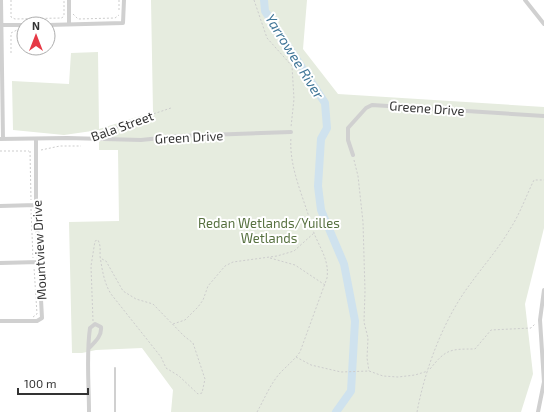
<svg xmlns="http://www.w3.org/2000/svg" width="544" height="412" viewBox="0 0 544 412" font-family="'Exo 2',sans-serif">
  <style>
    .green { fill: #e6ecdf }
    .lines { fill: none; stroke-linecap: round; stroke-linejoin: round }
    .river { stroke: #cfe2ee; stroke-width: 8 }
    .path { stroke: #cdcdcd; stroke-width: 1; stroke-dasharray: 2 2; stroke-linecap: butt }
    .lane { stroke: #d0d0d0; stroke-width: 2 }
    .street { stroke: #d0d0d0; stroke-width: 4 }
    .labels { text-anchor: middle; dominant-baseline: central; stroke-width: 4; stroke-linejoin: round; paint-order: stroke }
    .street-label { font-size: 13px; fill: #333; stroke: #fff }
    .park-label { font-size: 13px; fill: #56703f; stroke: #fff }
    .water-label { font-size: 14px; font-style: italic; fill: #3f7597; stroke: #fff }
  </style>
  <rect width="100%" height="100%" fill="#fff"/>
  <path class="green" d="M151 0H307L303 49 338 94 544 107V228L525 304 533 374 521 412H171L173 390 142 348 96 350 82 353H72L69 222 119 221 118 150H99V130L64 135 13 130 12 81 69 84 71 53 98 52 99 129 153 112Z"/>
  <g class="lines">
    <path class="river" d="M264 0 265 11 325 103 327 128 321 139 318 186 321 210 344 264 355 321 351 391 336 412"/>
    <path class="path" d="M11 0V17L15 19 62 18 64 15V0
      M119 0V12
      M254 0 267 38 292 66 294 99 291 127
      M73 14 78 19 115 18 119 15
      M11 53V33L17 30
      M150 115 171 108
      M41 150 60 146H81
      M0 151H29
      M30 151 31 200
      M354 160 358 176 363 222 365 291 364 322 368 338 367 358 369 371
      M31 209 33 258
      M270 258 295 265 325 285
      M33 317 37 314 34 267
      M93 321 91 266 95 241 98 240C101 246 100 250 100 256 102 269 104 283 111 294L161 357 166 368 179 376 198 394 202 393 205 379 193 343 184 336 153 304 136 299 123 291 106 261 100 258
      M173 324 185 320 198 307 203 300 208 286 225 266 233 262 277 256 294 251 314 233
      M296 357 311 365 341 372 369 371 383 376 398 377 415 375 428 371
      M430 369C446 349 450 349 475 349L491 330 531 328 535 324
      M257 412C265 398 271 382 282 371 289 364 294 360 300 352L327 278C329 263 323 253 317 240 313 232 311 223 308 214 300 189 289 164 291 137
      M417 412C425 369 444 318 471 283 484 265 499 248 510 229 520 214 526 196 534 180H544"/>
    <path class="lane" d="M91 137 148 116
      M115 412V368"/>
    <path class="street" d="M1 0 3 139
      M69 0V24
      M525 0 544 24
      M2 25H24
      M48 25 123 23 124 0
      M0 139 67 138 141 140 180 136 291 132
      M353 155 348 140V128L366 108 372 105 544 116
      M0 206 36 205
      M0 263 39 262
      M544 290 540 320 544 382
      M0 321H37L42 318 36 205V139
      M89 348C95 342 102 336 101 327L95 324 90 328C86 355 89 384 89 412
      M538 412 544 382"/>
  </g>
  <g class="labels">
    <g class="street-label">
      <text transform="translate(427 108) rotate(4)">Greene Drive</text>
      <text transform="translate(122 126) rotate(-20)">Bala Street</text>
      <text transform="translate(189 137) rotate(-3)">Green Drive</text>
      <text transform="translate(39 250) rotate(-93)">Mountview Drive</text>
    </g>
    <g class="park-label">
      <text x="269" y="223">Redan Wetlands/Yuilles<tspan x="269" dy="15">Wetlands</tspan></text>
    </g>
    <g class="water-label">
      <text transform="translate(295 56) rotate(58)">Yarrowee River</text>
    </g>
  </g>
  <g transform="translate(36 36)"><circle r="19" fill="#ffffff" stroke="#adadad"/>
  <path d="M0-3L7 15L0 10L-7 15Z" fill="#e63946"/>
  <text y="-6" font-size="11" font-weight="bold" text-anchor="middle" fill="#333333">N</text>
  </g>
  <path d="M18 388v6h70v-6" fill="none" stroke="#333333" stroke-width="2"/>
  <text x="24" y="388" font-size="12" fill="#333333" stroke="#ffffff" stroke-width="3" paint-order="stroke">100 m</text>
</svg>
